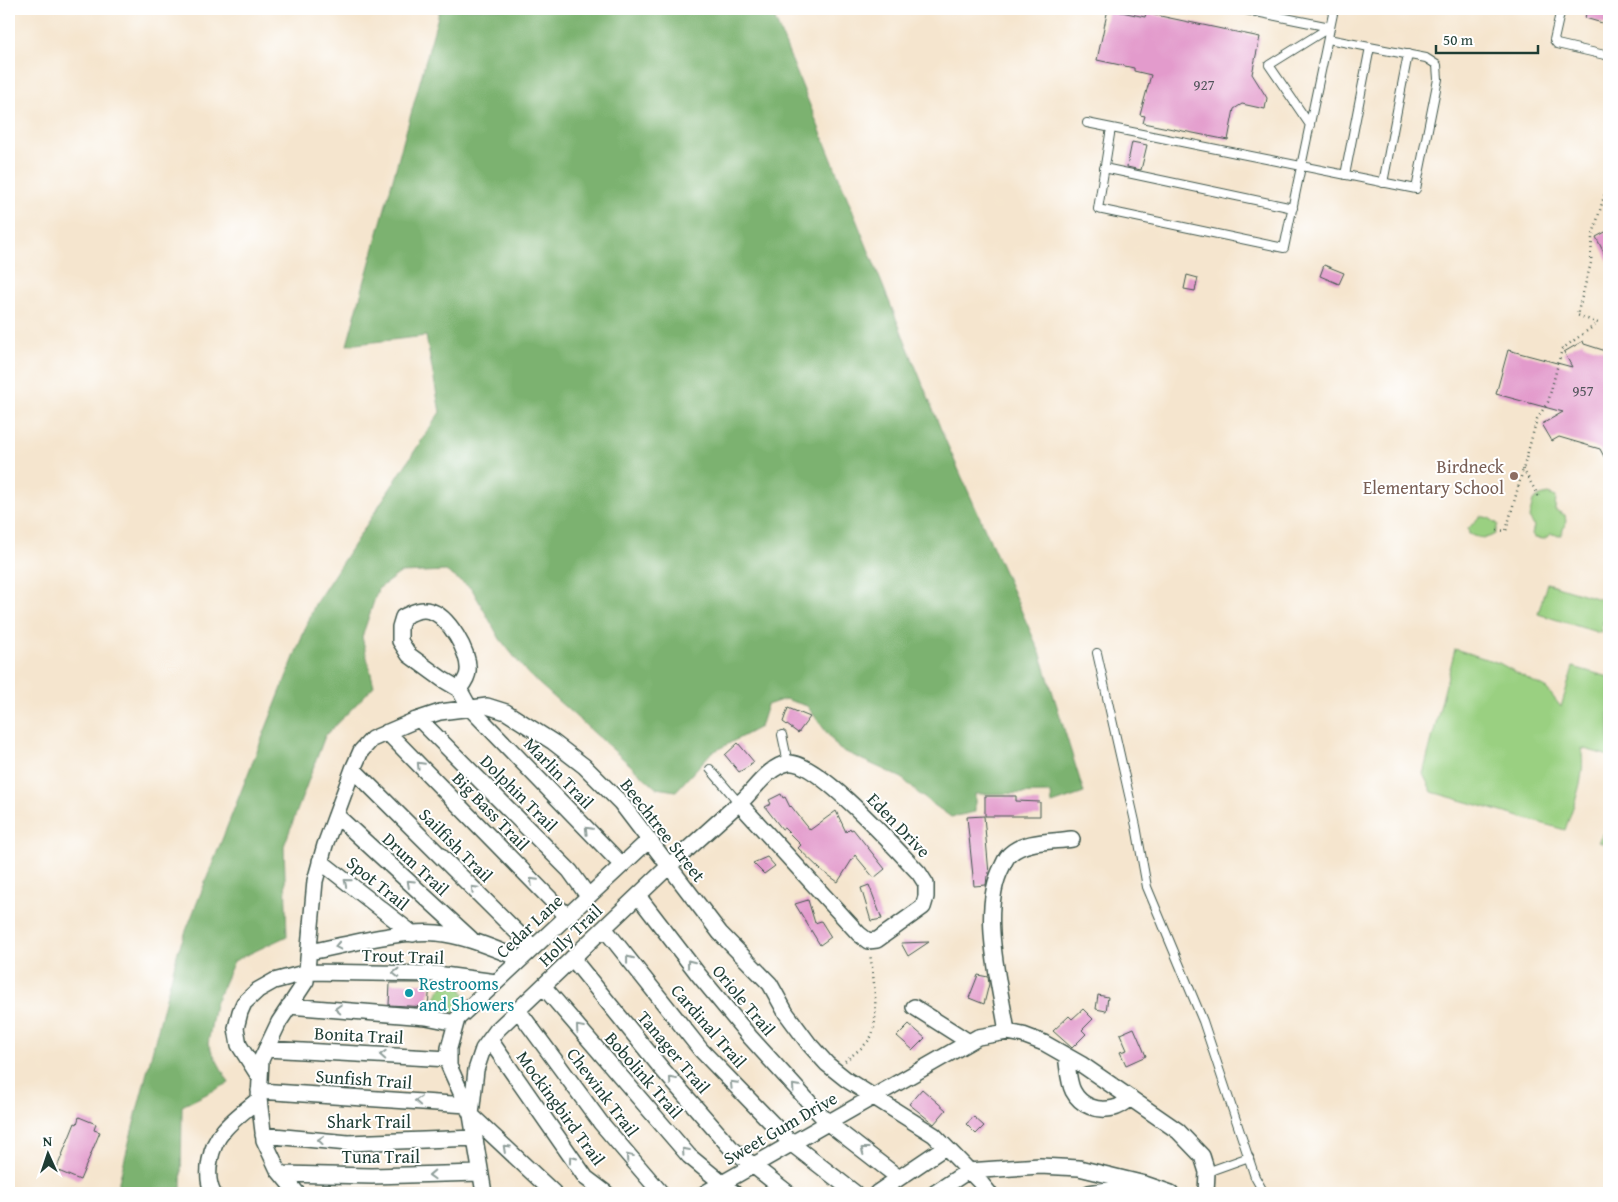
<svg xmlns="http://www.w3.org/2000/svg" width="1618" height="1202" viewBox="0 0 1618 1202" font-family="'Gentium Book Plus',serif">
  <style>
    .green { fill: #9ad081; stroke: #5c865a }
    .forest { fill: #7bb26f; stroke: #4d7852 }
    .building { fill: #e39bcc }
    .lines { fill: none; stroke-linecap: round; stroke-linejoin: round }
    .service-casing { stroke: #3f564b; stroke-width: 10 }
    .minor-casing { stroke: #3f564b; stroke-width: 18 }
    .path { stroke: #3f564b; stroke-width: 2.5; stroke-dasharray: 1 4; stroke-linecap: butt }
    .service { stroke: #fff; stroke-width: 8 }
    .minor { stroke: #fff; stroke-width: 15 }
    .oneway { stroke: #8f9e9a }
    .education-dot { fill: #8d6e63; stroke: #fff; stroke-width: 2 }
    .culture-dot { fill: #0f9aa8; stroke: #fff; stroke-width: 2 }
    .labels { text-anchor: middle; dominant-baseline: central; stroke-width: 4; stroke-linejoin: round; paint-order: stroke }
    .number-label { font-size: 15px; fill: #50545a }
    .education-label { font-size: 18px; fill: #785e54; stroke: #fff; text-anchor: end }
    .street-label { font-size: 18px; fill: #1f3d34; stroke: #fff }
    .culture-label { font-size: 18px; fill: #0d838f; stroke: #fff; text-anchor: start }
  </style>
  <rect width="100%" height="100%" fill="#fff"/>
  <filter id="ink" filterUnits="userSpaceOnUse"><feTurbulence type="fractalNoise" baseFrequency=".02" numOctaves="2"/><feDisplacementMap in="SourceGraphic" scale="10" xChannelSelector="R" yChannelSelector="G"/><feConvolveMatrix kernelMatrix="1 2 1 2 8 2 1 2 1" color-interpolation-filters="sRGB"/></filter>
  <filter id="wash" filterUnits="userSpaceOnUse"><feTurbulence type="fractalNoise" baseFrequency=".0096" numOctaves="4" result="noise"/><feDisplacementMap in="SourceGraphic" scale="20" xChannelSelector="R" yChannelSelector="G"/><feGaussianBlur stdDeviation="1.12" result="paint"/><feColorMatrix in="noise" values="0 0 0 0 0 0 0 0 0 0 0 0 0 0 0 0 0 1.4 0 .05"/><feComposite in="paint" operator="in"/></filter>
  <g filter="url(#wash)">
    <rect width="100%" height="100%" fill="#f5e5ce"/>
    <path class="green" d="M1548 494 1556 497 1555 510 1565 515 1566 522 1561 535 1551 534 1544 539 1535 538 1532 534 1534 526 1529 518 1533 501 1540 496Z
      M1480 516 1489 518 1498 524 1495 534C1486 540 1479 538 1469 534L1468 529Z
      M1547 583 1609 602 1600 633 1538 614Z
      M1455 649 1499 663 1547 689 1561 707 1573 667 1609 677V756L1581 748C1587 776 1574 803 1565 830L1432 792 1423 774Z
      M1609 825V845L1598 842Z
      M448 985 460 987 465 995 466 1004 455 1013C446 1013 441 1004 435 997L441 988Z"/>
    <path class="forest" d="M440 9H771L944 437 1041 655 1084 793 1052 804 1051 793 975 794V812L951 817 920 795 902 778 839 749 807 706 785 699 767 705 760 727 711 753 676 791 656 788 528 674 500 639 472 589 446 571 400 573 378 589 362 637 374 686 325 736 284 846 287 936 234 961 215 1004 208 1044 229 1083 182 1106 181 1193H116L178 951 315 604 440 412 426 336 347 345Z"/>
    <g id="blocks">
      <path class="building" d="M1108 9 1145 17 1146 13 1260 37 1252 74 1267 98 1265 109 1242 104 1234 109 1228 140 1143 123 1145 116 1140 115 1151 75 1134 71V68L1097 60Z
        M1587 9H1609V25L1585 18Z
        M1132 142 1147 145 1141 170 1127 167Z
        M1609 230V263L1596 237Z
        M1324 265 1344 273 1339 284 1320 276Z
        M1187 275 1198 278 1195 291 1184 289Z
        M1583 341 1584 344 1609 352V466L1600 449 1559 437 1552 441 1542 424 1563 412 1496 394 1508 350 1572 367 1564 352Z
        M788 708 810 717 798 733 783 722Z
        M738 743 754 762 750 764 751 765 739 772 725 755Z
        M781 794 783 798 785 797 790 807 791 806 810 830 836 811 846 832 850 828 851 830 853 829 885 869 874 878 855 855 838 882 821 870 798 848 801 845 784 828 782 829 765 807 771 804 769 800Z
        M985 796H1016V801L1040 802V816H985Z
        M984 816 989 874 987 876 986 885 974 886 967 817Z
        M767 857 775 866 764 874 753 863Z
        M869 885 882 919 871 921 861 888Z
        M808 900 815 923 821 921 831 937 820 945 795 904Z
        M929 942 908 956 901 943Z
        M978 975 988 977 989 984 984 1004 969 998Z
        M390 983H430L428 1007 389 1005Z
        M1098 995 1108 997 1106 1011 1096 1009Z
        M1083 1009 1093 1019 1082 1030 1086 1034 1072 1048 1053 1031 1069 1016 1072 1019Z
        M909 1024 925 1038 913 1050 897 1036Z
        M1134 1028 1146 1056 1126 1065 1120 1052 1127 1050 1120 1034Z
        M922 1089 946 1110 934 1124 909 1104Z
        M79 1117 96 1124 94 1130 100 1132 80 1180 56 1170 75 1123 77 1124Z
        M974 1117 984 1126 976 1134 966 1124Z"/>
    </g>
  </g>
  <g filter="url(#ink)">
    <use href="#blocks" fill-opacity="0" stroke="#3f564b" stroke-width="1"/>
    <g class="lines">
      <defs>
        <path id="service" d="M1241 9 1330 27 1269 65 1310 125
          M1561 9 1554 40 1557 44 1609 56
          M1087 123 1416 189 1438 79 1437 65 1426 58 1328 39
          M1111 128 1098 209 1284 248 1334 9
          M1104 168 1293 208
          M1345 175 1370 47
          M1383 183 1408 54
          M1097 653 1136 826 1147 887 1203 1021 1255 1177 1264 1193
          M782 735 788 763
          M710 769 739 803
          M1207 1172 1249 1157"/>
        <path id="minor" d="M459 689C463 684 468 677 468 671 470 653 448 615 430 611 420 608 412 613 403 617L400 627V641L409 655 442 679 459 689 469 707 622 865
          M419 719 570 871 588 896
          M387 732 567 916
          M353 769 533 948
          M336 815 471 939
          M320 861 413 934
          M638 896 698 974 750 1037 828 1123 899 1178
          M604 928 701 1050 792 1144 855 1193
          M309 952C347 945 398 930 437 933 467 936 494 949 521 959
          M572 958 662 1069 731 1148 788 1193
          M543 986 689 1156 734 1193
          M289 1006 426 1017 456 1023
          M914 1007 969 1042
          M518 1010 601 1123 661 1193
          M1007 1032C1000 985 979 910 1002 867 1004 863 1006 857 1010 854 1025 840 1053 842 1072 839
          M490 1040 586 1178 606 1193
          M266 1049 449 1059
          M1066 1056C1068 1066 1068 1081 1073 1091 1081 1106 1097 1112 1114 1108 1120 1107 1126 1102 1131 1098
          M260 1078 239 1045 236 1028 240 1012 244 1003 258 990 274 981 308 972 436 974 496 982
          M259 1091 467 1105
          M263 1135 348 1143 475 1138
          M282 1174 372 1176 480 1173
          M213 1193C204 1175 210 1146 224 1130 233 1119 247 1109 259 1099
          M297 1193 278 1170 264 1140 259 1099 261 1060 279 1022 306 981 315 881 325 845 353 769 361 751 372 739 416 720 440 712 487 706 506 712 553 742 584 766 621 803 720 933 770 984 786 1013 809 1044 827 1064 847 1080 934 1135 980 1182 989 1193
          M484 1193 471 1115 449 1066V1048L457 1019 649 840
          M554 1193 471 1115 476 1070 483 1049 497 1030 669 866 739 803 744 799C756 787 770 766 788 763 816 759 898 851 919 873L926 884V897L923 907 877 940 868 941 859 934 739 803
          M705 1193 978 1037 1007 1032 1023 1035 1044 1043 1081 1064 1178 1131 1202 1156 1207 1172 1206 1193
          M877 1193 945 1147
          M935 1193 968 1171 1040 1166 1079 1168 1145 1184 1171 1193
          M1089 1193 1139 1185"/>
      </defs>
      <use href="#service" class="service-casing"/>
      <use href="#minor" class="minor-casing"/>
      <path class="path" d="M1523 469 1539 497
        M1497 530 1506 531 1537 419 1548 402 1562 349 1598 323 1577 315 1591 263 1592 238 1609 179
        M845 1061C853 1054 863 1048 869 1040 881 1026 873 972 870 954"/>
      <use href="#service" class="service"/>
      <use href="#minor" class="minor"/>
    </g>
    <defs><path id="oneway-chevron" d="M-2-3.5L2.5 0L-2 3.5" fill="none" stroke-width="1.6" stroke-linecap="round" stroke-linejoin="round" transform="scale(1.25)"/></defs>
    <g class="oneway">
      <use href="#oneway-chevron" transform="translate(420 765) rotate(-134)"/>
      <use href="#oneway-chevron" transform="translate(588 830) rotate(-134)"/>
      <use href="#oneway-chevron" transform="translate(533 881) rotate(-134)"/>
      <use href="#oneway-chevron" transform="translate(347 882) rotate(-141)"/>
      <use href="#oneway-chevron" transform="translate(410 883) rotate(-137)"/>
      <use href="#oneway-chevron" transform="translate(474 889) rotate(-135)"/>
      <use href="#oneway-chevron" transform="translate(338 946) rotate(169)"/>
      <use href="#oneway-chevron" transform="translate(629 959) rotate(-128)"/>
      <use href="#oneway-chevron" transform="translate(690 963) rotate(-128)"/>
      <use href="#oneway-chevron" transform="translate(396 973) rotate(-179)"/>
      <use href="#oneway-chevron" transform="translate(338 1009) rotate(-177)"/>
      <use href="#oneway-chevron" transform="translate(579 1028) rotate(-131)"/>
      <use href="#oneway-chevron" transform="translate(383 1055) rotate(-177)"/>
      <use href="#oneway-chevron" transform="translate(672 1080) rotate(-131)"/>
      <use href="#oneway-chevron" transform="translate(733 1084) rotate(-134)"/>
      <use href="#oneway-chevron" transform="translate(795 1087) rotate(-132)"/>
      <use href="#oneway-chevron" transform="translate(418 1101) rotate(-176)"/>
      <use href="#oneway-chevron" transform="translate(321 1140) rotate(-174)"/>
      <use href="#oneway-chevron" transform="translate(506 1148) rotate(-137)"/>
      <use href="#oneway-chevron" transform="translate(864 1150) rotate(-143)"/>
      <use href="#oneway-chevron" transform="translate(685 1151) rotate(-132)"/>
      <use href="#oneway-chevron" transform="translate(629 1157) rotate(-130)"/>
      <use href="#oneway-chevron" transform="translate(572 1159) rotate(-126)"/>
      <use href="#oneway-chevron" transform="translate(432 1175) rotate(178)"/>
    </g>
  </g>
  <circle class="education-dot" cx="1514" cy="476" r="5"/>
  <circle class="culture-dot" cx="409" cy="993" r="5"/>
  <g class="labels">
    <g class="number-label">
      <text x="1204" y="84">927</text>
      <text x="1583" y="390">957</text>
    </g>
    <g class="education-label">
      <text x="1504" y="466">Birdneck<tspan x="1504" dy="21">Elementary School</tspan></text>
    </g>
    <g class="street-label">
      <text transform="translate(559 773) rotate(46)">Marlin Trail</text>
      <text transform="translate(519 793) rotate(45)">Dolphin Trail</text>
      <text transform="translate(491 811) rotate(46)">Big Bass Trail</text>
      <text transform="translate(899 825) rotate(46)">Eden Drive</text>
      <text transform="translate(663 830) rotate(52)">Beechtree Street</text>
      <text transform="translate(456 845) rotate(45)">Sailfish Trail</text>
      <text transform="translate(416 864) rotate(43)">Drum Trail</text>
      <text transform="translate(378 883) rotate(39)">Spot Trail</text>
      <text transform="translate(529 926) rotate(-43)">Cedar Lane</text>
      <text transform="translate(570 935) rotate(-44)">Holly Trail</text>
      <text transform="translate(403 956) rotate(2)">Trout Trail</text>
      <text transform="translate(744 1000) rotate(50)">Oriole Trail</text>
      <text transform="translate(709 1026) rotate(49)">Cardinal Trail</text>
      <text transform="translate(359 1035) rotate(3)">Bonita Trail</text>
      <text transform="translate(674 1052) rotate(50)">Tanager Trail</text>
      <text transform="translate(644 1075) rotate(49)">Bobolink Trail</text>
      <text transform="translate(364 1079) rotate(4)">Sunfish Trail</text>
      <text transform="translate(603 1092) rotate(53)">Chewink Trail</text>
      <text transform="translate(561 1108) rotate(54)">Mockingbird Trail</text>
      <text x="369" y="1121">Shark Trail</text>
      <text transform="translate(780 1128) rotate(-30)">Sweet Gum Drive</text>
      <text x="381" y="1156">Tuna Trail</text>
    </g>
    <g class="culture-label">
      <text x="419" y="983">Restrooms<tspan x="419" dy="21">and Showers</tspan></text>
    </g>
  </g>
  <rect width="1618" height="1202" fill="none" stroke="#fff" stroke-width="30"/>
  <g transform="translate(48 1154) rotate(357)" stroke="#ffffff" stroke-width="4" paint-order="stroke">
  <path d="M0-4L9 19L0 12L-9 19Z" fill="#1f3d34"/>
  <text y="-8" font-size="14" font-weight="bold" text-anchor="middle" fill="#1f3d34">N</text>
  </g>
  <path d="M1436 45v8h102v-8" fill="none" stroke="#1f3d34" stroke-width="2.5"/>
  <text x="1443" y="45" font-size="15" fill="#1f3d34" stroke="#ffffff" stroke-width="4" paint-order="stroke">50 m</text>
</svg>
